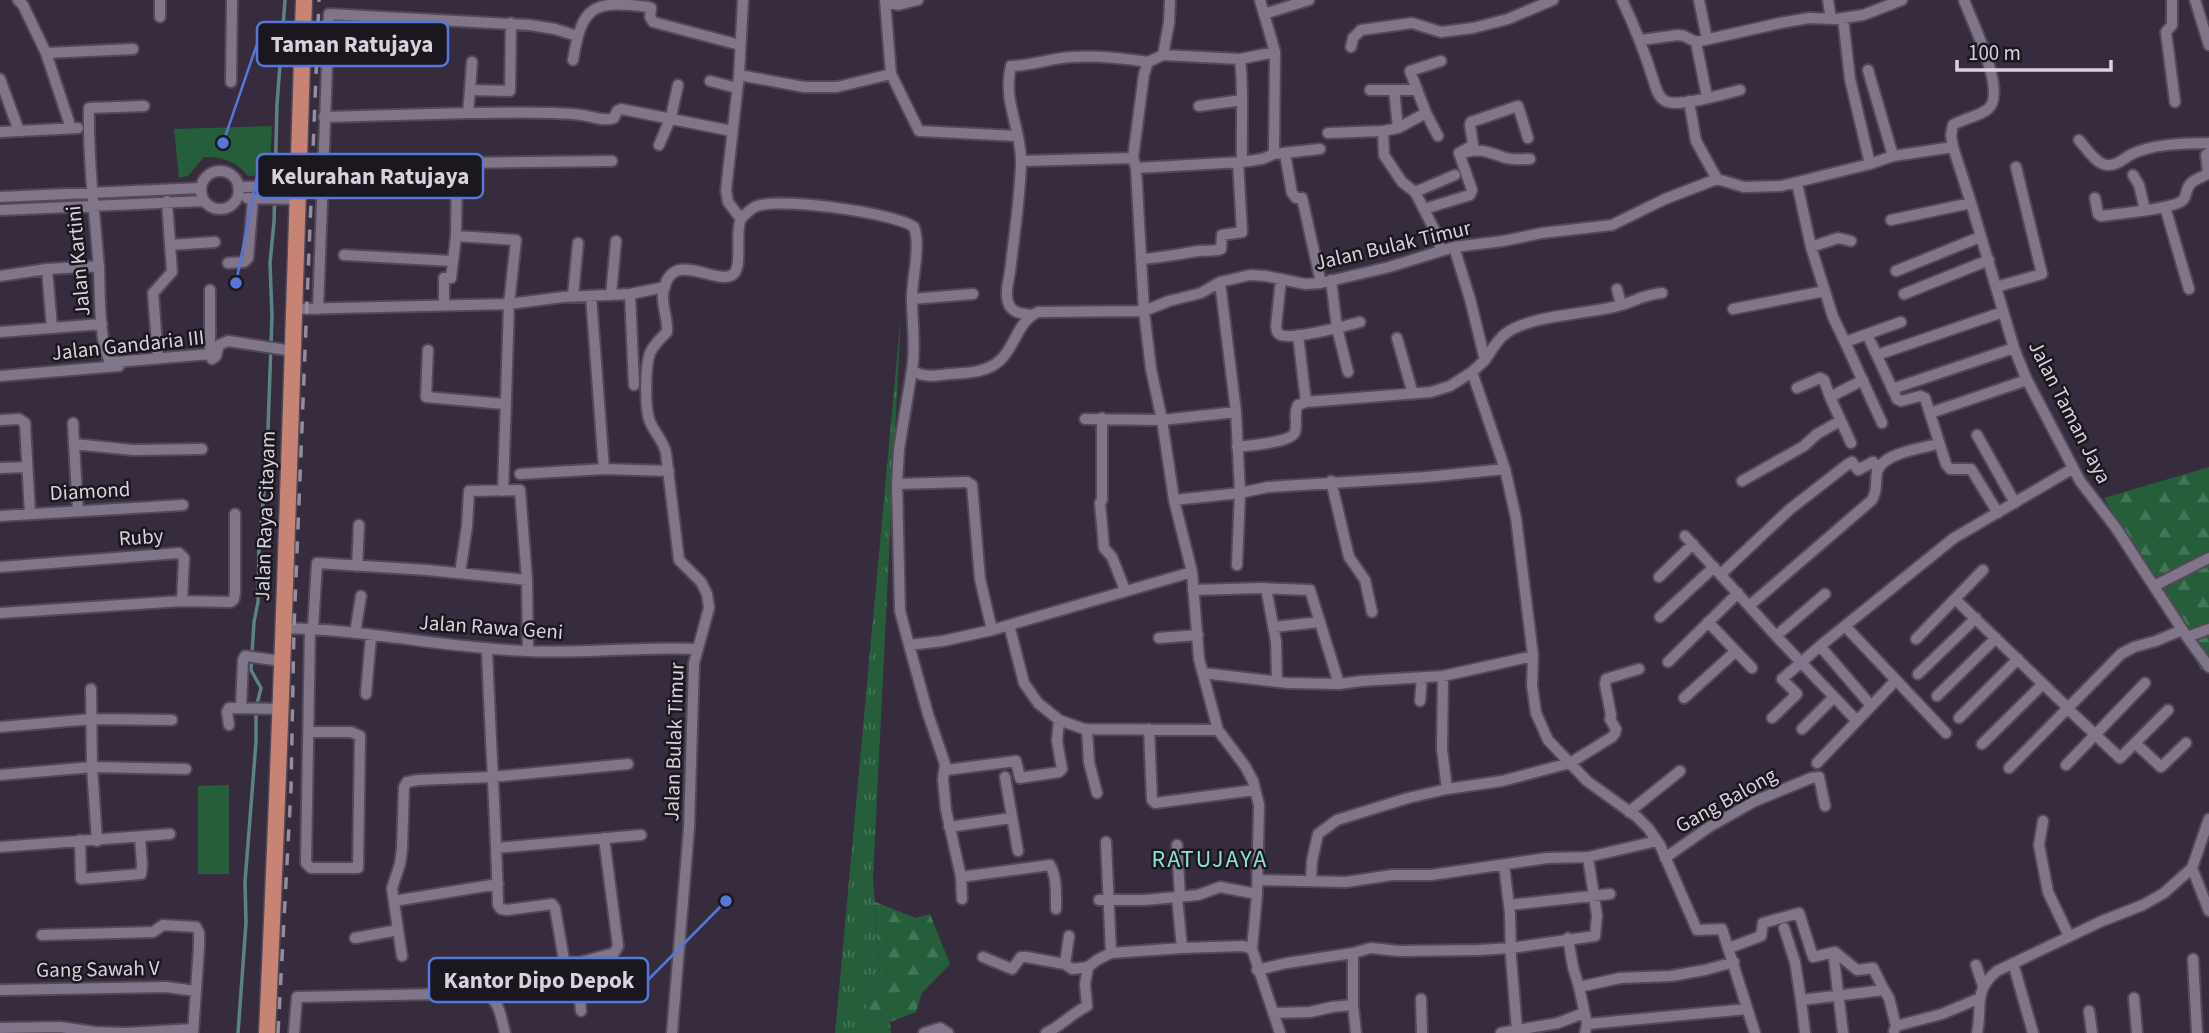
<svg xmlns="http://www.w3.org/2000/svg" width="2209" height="1033" viewBox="0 0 2209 1033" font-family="'Source Sans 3',sans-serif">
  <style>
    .grass { fill: url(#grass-tufts) }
    .forest { fill: url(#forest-firs) }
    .green { fill: #265e3b }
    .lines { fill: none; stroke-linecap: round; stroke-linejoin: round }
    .stream { stroke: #5b8288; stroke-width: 3.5 }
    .street-casing { stroke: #524958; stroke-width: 14 }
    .primary-casing { stroke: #524958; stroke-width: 19 }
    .street { stroke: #807589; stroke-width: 10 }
    .primary { stroke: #c78475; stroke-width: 16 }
    .rail { stroke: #958d9b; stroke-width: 3.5; stroke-dasharray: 12 12; stroke-linecap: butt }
    .labels { text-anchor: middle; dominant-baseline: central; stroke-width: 5; stroke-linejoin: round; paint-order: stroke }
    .street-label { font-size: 21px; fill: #d8d2dd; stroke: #1b171f }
    .quarter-label { font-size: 24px; letter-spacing: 2px; fill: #86e7cd; stroke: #1b171f }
    .leader { fill: none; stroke: #5576da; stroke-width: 2.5 }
    .callout-dot { fill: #5576da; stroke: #1b171f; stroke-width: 2.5 }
    .callout { fill: #1b171f; stroke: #5576da; stroke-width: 2.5 }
    .callout-label { font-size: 23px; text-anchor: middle; font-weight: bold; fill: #d8d2dd }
  </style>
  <defs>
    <pattern id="grass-tufts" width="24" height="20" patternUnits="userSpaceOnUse" patternTransform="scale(1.75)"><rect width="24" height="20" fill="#265e3b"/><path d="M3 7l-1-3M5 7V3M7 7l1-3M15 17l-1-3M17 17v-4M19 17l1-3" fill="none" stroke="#457457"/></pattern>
    <pattern id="forest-firs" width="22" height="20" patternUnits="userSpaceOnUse" patternTransform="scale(1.75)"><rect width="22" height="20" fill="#265e3b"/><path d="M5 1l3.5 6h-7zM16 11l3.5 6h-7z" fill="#457457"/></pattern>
  </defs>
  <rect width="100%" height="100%" fill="#362c3e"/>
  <path class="grass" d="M901 314 873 878 880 979 866 1008 867 1033H835Z"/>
  <path class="forest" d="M2209 467V668L2201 670 2104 498Z
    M875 902 916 918 930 914 950 964 922 993 916 1012 890 1022 891 1033H867L866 1008 880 979Z"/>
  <path class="green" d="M272 126 269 175 248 176C236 161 223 157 204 157L188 176 179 178 174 129Z
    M229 785V874H198V786Z"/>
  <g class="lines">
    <path class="stream" d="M238 1033 246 923 245 882 256 742V708L261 688 251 670 254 622 258 602 259 548 267 457 272 316 270 263 274 222 277 104 285 0"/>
    <defs>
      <path id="street" d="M18 0 23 5 46 53 71 128
        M885 0 891 74 919 131 1017 136
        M1260 0 1275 52
        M1622 0C1635 27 1645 53 1654 82 1656 88 1658 97 1665 101 1679 108 1723 94 1740 90
        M1699 0 1707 39
        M1828 0 1831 19
        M1964 0C1971 20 2008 93 1988 109 1978 117 1964 118 1953 125L1951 135 1953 147 1971 203 2014 348 2026 378 2080 481 2116 528 2187 637 2209 667
        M2172 0V25L2166 32 2175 102
        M2195 0 2209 45
        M886 2 898 5 918 0
        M1264 14 1309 0
        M160 17V0
        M1843 18 1850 79 1870 164
        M1641 40 1678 35 1684 36 1696 42
        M1351 47 1353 38 1361 30 1412 23 1441 32 1473 28 1508 19 1553 0
        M46 53 133 49
        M1163 55 1169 23 1170 0
        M1240 59C1244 93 1241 128 1242 162
        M573 60C582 5 593 0 648 7L651 8 650 17 653 22 740 45
        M472 62 470 90 510 91 511 23
        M1868 70 1893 156
        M739 75 804 87H837L891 74
        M0 79 19 131
        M710 81 737 88
        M231 82 232 0
        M1370 90H1417
        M1394 90 1398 128
        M1707 97 1696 42 1780 23 1809 18 1836 19 1863 15 1902 0
        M1689 101 1696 141 1717 179
        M144 106 89 108C88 162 95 216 99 269 100 293 99 340 109 360L116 362 210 354V290
        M1199 106 1242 100
        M468 113C506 113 544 111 581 115 592 116 603 122 614 118L617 111 621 109 732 131
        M1426 113 1410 71 1441 61
        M324 117 468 113 470 90
        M0 132 78 128
        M1328 133 1383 131
        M1438 136 1426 113 1398 128 1383 131 1384 155 1402 182 1415 192 1434 229 1441 250
        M2079 140C2086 148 2096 164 2107 165 2117 166 2124 158 2132 154 2156 143 2184 144 2209 143
        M659 145 671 117 678 85
        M1466 152C1484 148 1489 153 1506 158 1513 160 1522 159 1530 159
        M1459 153 1473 145 1470 125 1471 122 1518 106 1528 138
        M1274 154 1275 52 1240 59 1163 55 1148 62 1144 74 1133 158 1136 168 1144 311 1151 369 1162 420 1174 500 1192 572 1199 659 1218 730 1245 766 1253 781 1259 805 1257 894 1252 949 1280 1033
        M1285 154 1292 193 1296 198H1302L1303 202 1321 283
        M1021 161 1133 158
        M1136 168 1242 162 1262 159 1274 154 1320 149
        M201 190a19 19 0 1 1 38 0a19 19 0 1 1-38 0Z
        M2133 175 2139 185 2145 210
        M1797 183 1811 247
        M238 187 297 186
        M1415 192 1455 175
        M0 197 201 188
        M247 198 297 199
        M2095 198 2098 214 2101 216C2116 214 2174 209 2183 200 2186 197 2186 193 2187 190 2190 180 2200 178 2208 174L2206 155 2209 153
        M2165 207 2189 289
        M1424 209 1470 195 1472 190 1459 153
        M1 210 204 201
        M741 219 728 202 726 190 739 75 743 0
        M1891 220 1971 203
        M456 236 457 166 459 163 612 161
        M1851 241 1838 238 1811 247 1833 317 1845 342 1901 322
        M170 245 215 242
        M1454 247 1470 299 1485 360 1472 372 1505 469 1516 518 1533 656 1532 685 1536 713 1548 740 1587 781 1637 817 1648 828 1660 845 1697 930 1722 929 1755 1033
        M344 255 452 261
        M1141 259C1160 258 1179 254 1198 251 1206 250 1213 252 1221 249L1222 235 1242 232 1238 162
        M228 263 244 262 248 258 253 198
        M1896 271 1980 237
        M0 276 47 269
        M1281 279 1276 326C1277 331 1276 333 1281 335 1292 340 1346 326 1360 322
        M1331 280 1337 328 1348 372
        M1220 282 1236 412 1240 493 1237 565
        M1996 287 2042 274 2016 167
        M1617 289 1621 305
        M630 294 634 385
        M1904 294 1989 260
        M611 295 616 241
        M573 296 578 243
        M591 296 604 469
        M912 299 973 294
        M444 305V278H451L456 236 516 240 509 304 503 491
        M294 309 509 304 563 297 630 294 665 287
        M318 309 329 14 530 25 555 29 577 36
        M1733 309 1825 291
        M1033 315C1027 314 1019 314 1015 311 1002 304 1008 283 1010 272 1014 236 1020 199 1021 163 1022 130 1002 101 1011 66 1032 66 1051 58 1071 57 1097 55 1123 58 1148 62
        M52 328 47 269 99 266
        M0 332 102 324
        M1867 334 1897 399 1901 401 1920 396 1925 398 1946 464 1950 469H1971L1998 513
        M1298 335 1306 402
        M1397 338 1413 394
        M1845 342 1882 423
        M428 350 426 397 504 404
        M1877 355 2003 312
        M158 358 153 293 172 272 167 201
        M212 359 216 356 219 345 228 341 293 351
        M1485 360C1491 351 1497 340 1505 334 1531 314 1588 315 1621 305 1638 300 1643 295 1662 293
        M912 370 899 449 897 484 900 611 909 645 943 641 992 630 1192 572
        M0 376 119 366
        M1797 388 1820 378 1824 380 1830 397
        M1892 389 2014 348
        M1930 413 2027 380
        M1102 418V500L1100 503 1104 548 1112 557 1125 590
        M1085 419 1162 420 1236 412
        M0 420 19 419 25 423 30 514
        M73 423 74 444
        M1977 435 2015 503
        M1851 443 1830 397 1863 380
        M1237 447C1249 445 1291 443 1295 432 1298 422 1293 414 1298 405L1306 402 1431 392 1450 386 1472 372
        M0 468 27 467
        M520 474 604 469 669 471
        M1331 481 1349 557 1365 580 1372 612
        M1742 481 1804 446 1817 434 1840 421
        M897 484 967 482 972 485 980 579 992 630
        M1174 500 1240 493 1268 487 1427 477 1505 469
        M78 511 74 444 133 450 202 449
        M0 516 183 505
        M1685 536 1749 606 1872 500C1878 490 1875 482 1877 472 1882 453 1922 448 1938 444
        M357 566 359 525
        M0 567 179 553 184 558 182 601 231 602 234 599 235 592V514
        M460 573 467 526 469 491 520 490 527 580 528 651
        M1721 574 1789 510 1848 464 1852 462 1858 470 1873 462 1878 469
        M1659 577 1693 544
        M2154 586 2209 558
        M1266 588 1276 641 1277 681
        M1193 590 1260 588 1310 590 1339 684
        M1955 599 2068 708
        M1749 606 1776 636 1825 594
        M0 613 182 601
        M1660 617 1714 567
        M1708 622 1752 668
        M1009 625 1024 683 1038 703 1059 720 1084 729 1218 730
        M1845 626 1946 733
        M1273 627 1320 622
        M282 628C364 629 445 648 527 651 584 654 641 646 698 649
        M313 628 317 563 427 570 527 580
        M355 633 361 596
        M1776 636 1857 721
        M2187 637 2209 629
        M1159 638 1198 635
        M1916 639 1983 570
        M909 645 928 714 945 764 943 779 946 810 961 877 962 899
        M1820 646 1954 538 2072 469
        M487 649C490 734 496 820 498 905L501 909 507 910 552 904 555 908 564 960 567 962 577 963
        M1668 662 1738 593
        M1203 673 1288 683 1339 684 1361 681 1443 676 1533 656
        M1918 674 1976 618
        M1443 676 1442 749 1447 789
        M91 689 92 767 186 769
        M366 694 371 636
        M1937 696 1996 638
        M1684 698 1736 651
        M1420 701 1422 678
        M241 707 243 660 245 656 281 661
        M2067 708 2120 758 2168 710
        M1772 718 1797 694 1782 679 1820 646 1868 702
        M1959 718 2018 659
        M229 725 227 712 229 708 279 709
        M0 727 92 719 172 720
        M1087 729 1089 762 1097 793
        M1149 729 1152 800 1155 803 1255 790
        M1802 729 1834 697
        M309 732H351L360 736 358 868H311L306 863 310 628
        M2135 743 2161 767 2186 743
        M1982 744 2043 684
        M1817 763 1896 680
        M2066 765 2145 683
        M2009 768 2121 654 2134 647 2156 641 2182 630
        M946 770 1016 761 1020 778 1059 772 1062 769 1057 741 1059 720
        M0 775 92 767 97 841
        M1005 777 1018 851
        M1629 812 1680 771
        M2043 821 2039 845 2048 892 2069 936
        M949 827 1011 818
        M80 840 81 879 141 874 142 865 140 837
        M1106 842 1111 953
        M1177 845 1180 897
        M0 847 170 834
        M497 848 641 835
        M1665 858 1709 827 1755 801 1811 778 1819 777 1825 806
        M1504 865 1510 914 1511 957 1517 1030 1558 1023 1584 1013
        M2192 868 2209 911
        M961 877 1050 865C1057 877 1056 895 1056 909
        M1258 880 1346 882 1392 875H1431L1547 858 1588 857 1657 841
        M1311 880 1312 861 1318 834 1337 820 1408 798 1447 789 1502 781 1570 763 1612 737 1615 733 1616 729 1610 719 1611 715 1605 684 1606 679 1639 669
        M1177 897 1182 948
        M1099 900H1144L1177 897 1198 895 1220 887 1257 894
        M394 901 498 884
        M1509 905 1610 894
        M1784 928 1795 962 1801 1000 1884 990 1889 998 1896 1026
        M398 930 402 956
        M42 935 153 932 163 925 196 927 199 933V947L193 1033
        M355 938 398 930 392 888 400 864 402 849 404 787 407 782 418 780 492 777 628 764
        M1568 938 1573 967 1579 987
        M1729 948 1761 936 1763 923 1799 913 1813 957 1835 952 1857 970 1873 968 1884 990
        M1353 953V1005L1356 1033
        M983 957 1012 969 1021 957H1026L1065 964 1072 969 1088 967
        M1834 959 1843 1033
        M2193 959 2197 1033
        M2013 963 2033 1033
        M1065 964 1069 936
        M1976 965 1983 986
        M1257 970 1287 963 1353 953 1371 948 1399 951 1478 950 1511 948 1595 936 1597 916 1588 857
        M0 990 166 987 196 991
        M2134 998 2137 1033
        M1421 999 1422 1033
        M1801 1000 1805 1033
        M581 1011 577 963 614 953 618 946 604 838
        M2089 1011 2092 1033
        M1273 1013 1310 1012 1332 1007 1353 1005
        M1587 1024 1747 1009
        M0 1028 60 1027 95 1032 125 1033 193 1029
        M1894 1031 1896 1026 1942 1014 1980 998
        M294 1033 297 997 486 993C500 1002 501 1018 505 1033
        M672 1033 689 828 694 663 709 608 707 594 701 582 679 560 666 453C663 439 653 432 649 419 645 405 645 367 650 353 654 344 661 338 667 332 668 319 662 307 663 295 669 245 715 286 732 275 744 269 734 233 741 219 743 216 749 211 753 208 770 195 896 213 914 227 921 246 912 278 912 298 912 322 916 347 912 370 923 378 936 376 949 374 964 373 979 373 992 366 1015 354 1015 322 1038 312L1144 311 1169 301 1201 293 1220 282 1250 275 1266 276 1305 284 1321 283 1389 267 1454 247 1503 241 1542 233 1612 225 1665 199 1717 179 1744 187 1781 186 1870 164 1893 156 1953 147
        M924 1033 940 1028 948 1033
        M1046 1033C1061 1026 1071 1014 1087 1006L1085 984 1088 967 1097 960 1111 953 1182 948 1243 946 1252 949
        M1501 1033 1517 1030
        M1585 1033 1587 1024 1579 987 1620 978 1671 976 1705 970 1734 962
        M1977 1033C1983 1006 1972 992 1997 971L2102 921 2143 905 2164 893 2192 868 2209 819"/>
      <path id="primary" d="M267 1033C283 689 293 344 304 0"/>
    </defs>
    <use href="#street" class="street-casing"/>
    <use href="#primary" class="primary-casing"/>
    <use href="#street" class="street"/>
    <use href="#primary" class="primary"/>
    <path class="rail" d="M278 1033 291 788 294 628 319 0"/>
  </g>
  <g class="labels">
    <g class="street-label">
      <text transform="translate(1393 245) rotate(-13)">Jalan Bulak Timur</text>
      <text transform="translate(78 261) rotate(-95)">Jalan Kartini</text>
      <text transform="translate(128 345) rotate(-6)">Jalan Gandaria III</text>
      <text transform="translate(2070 412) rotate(63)">Jalan Taman Jaya</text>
      <text transform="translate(90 491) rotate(-3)">Diamond</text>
      <text transform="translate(265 516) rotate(-88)">Jalan Raya Citayam</text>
      <text transform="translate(141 537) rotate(-4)">Ruby</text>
      <text transform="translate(491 627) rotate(4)">Jalan Rawa Geni</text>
      <text transform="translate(674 742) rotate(-88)">Jalan Bulak Timur</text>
      <text transform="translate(1726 800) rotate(-29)">Gang Balong</text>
      <text transform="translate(98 969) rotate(-1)">Gang Sawah V</text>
    </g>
    <g class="quarter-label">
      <text x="1210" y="859">RATUJAYA</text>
    </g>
  </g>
  <path class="leader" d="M223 143L257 44M236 283L257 176M726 901L648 980"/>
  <g class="callout-dot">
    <circle cx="223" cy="143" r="7"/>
    <circle cx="236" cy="283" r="7"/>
    <circle cx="726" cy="901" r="7"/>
  </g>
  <g class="callout">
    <rect x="257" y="22" width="191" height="44" rx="7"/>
    <rect x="257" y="154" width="226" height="44" rx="7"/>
    <rect x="429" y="958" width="219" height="44" rx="7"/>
  </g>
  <g class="callout-label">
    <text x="352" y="52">Taman Ratujaya</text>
    <text x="370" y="184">Kelurahan Ratujaya</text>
    <text x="539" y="988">Kantor Dipo Depok</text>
  </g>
  <path d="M1957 60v10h154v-10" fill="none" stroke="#d8d2dd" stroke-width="3.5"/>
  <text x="1968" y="60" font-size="21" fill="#d8d2dd" stroke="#1b171f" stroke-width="5" paint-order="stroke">100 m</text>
</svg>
